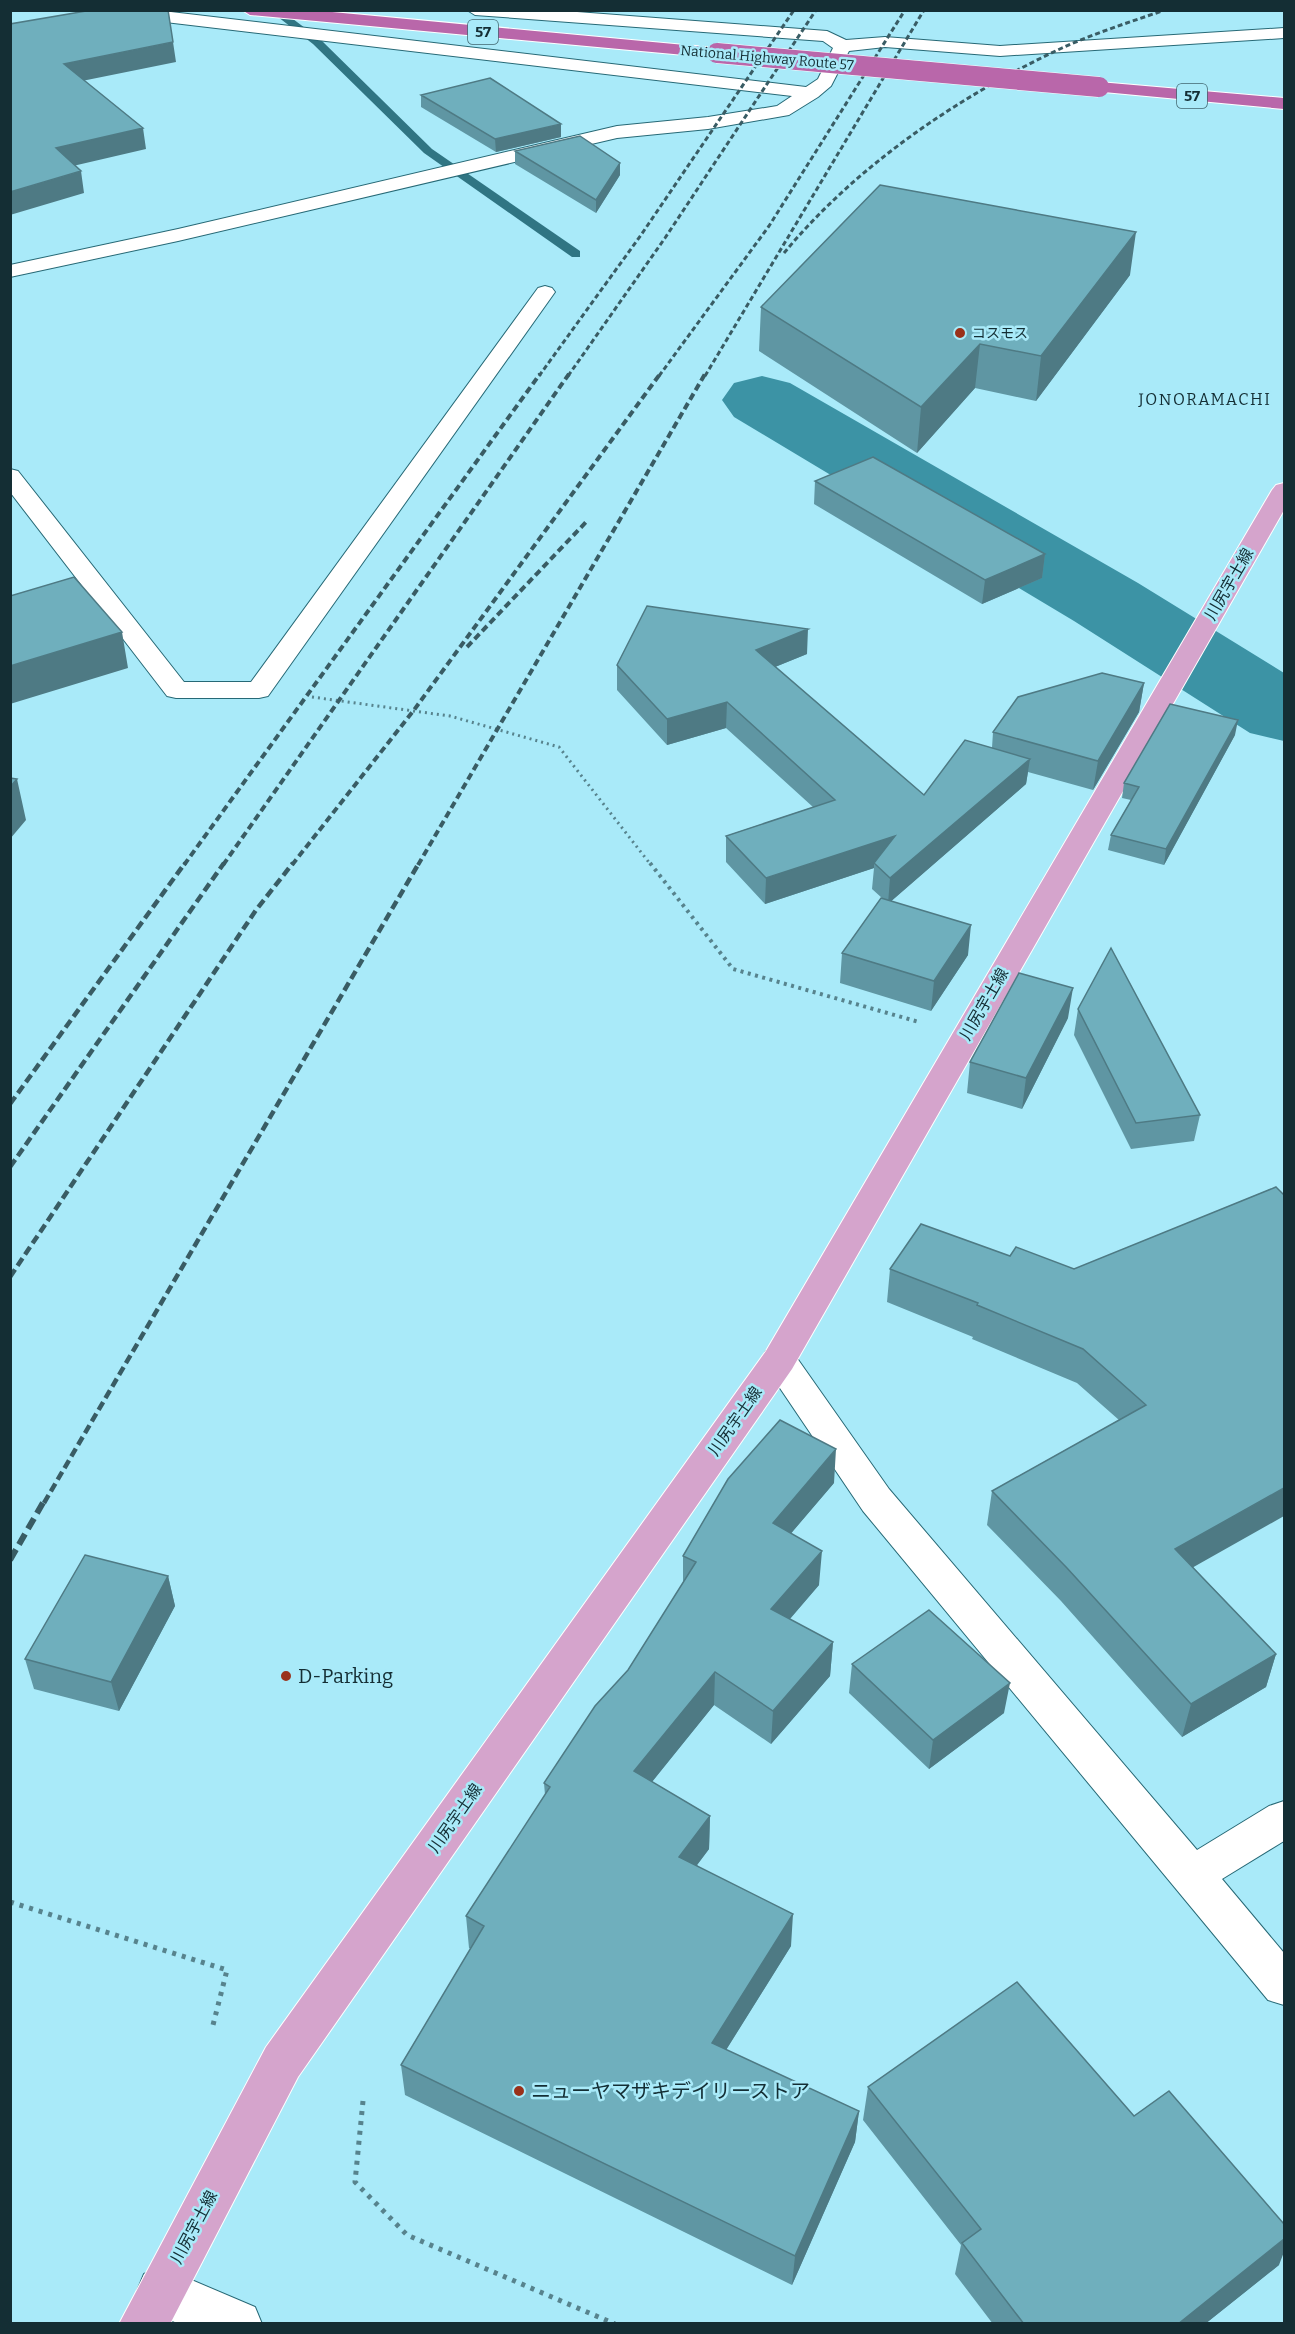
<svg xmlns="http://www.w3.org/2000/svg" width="1295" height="2334" viewBox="0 0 1295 2334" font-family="Bitter,'Noto Sans JP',serif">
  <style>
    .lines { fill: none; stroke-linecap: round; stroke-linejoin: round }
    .stream { fill: #307583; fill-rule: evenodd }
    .river { fill: #3c93a5; fill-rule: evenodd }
    .minor-casing { stroke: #276976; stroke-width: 2 }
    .major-casing { stroke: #fff; stroke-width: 2 }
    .highway-casing { stroke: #fff; stroke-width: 2 }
    .path-far2 { stroke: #57838d; stroke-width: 3; stroke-dasharray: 2 4; stroke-linecap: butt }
    .path-far1 { stroke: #57838d; stroke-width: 4; stroke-dasharray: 3 4.5; stroke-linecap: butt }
    .path { stroke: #57838d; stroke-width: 5; stroke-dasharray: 4 6; stroke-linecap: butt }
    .minor { fill: #fff; fill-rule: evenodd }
    .major { fill: #d5a4cc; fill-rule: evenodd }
    .highway { fill: #b967aa; fill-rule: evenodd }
    .rail-far3 { stroke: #395c64; stroke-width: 3; stroke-dasharray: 5 3; stroke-linecap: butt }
    .rail-far2 { stroke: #395c64; stroke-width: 4; stroke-dasharray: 7 4; stroke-linecap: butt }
    .rail-far1 { stroke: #395c64; stroke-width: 4.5; stroke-dasharray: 9 4.5; stroke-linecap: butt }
    .rail { stroke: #395c64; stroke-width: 6; stroke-dasharray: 12 6; stroke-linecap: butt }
    .highway-bridge-casing { stroke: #fff; stroke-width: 21; stroke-linecap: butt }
    .highway-bridge { stroke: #b967aa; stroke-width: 20 }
    .wall { fill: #5f96a3 }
    .shaded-wall { fill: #4e7a84 }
    .building { fill: #6fafbd; stroke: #4e7a84; stroke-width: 1.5 }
    .poi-dot { fill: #9a311a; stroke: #a9eaf9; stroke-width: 2 }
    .labels { text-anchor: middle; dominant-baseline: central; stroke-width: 5; stroke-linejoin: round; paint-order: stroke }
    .far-street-label { font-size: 14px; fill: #142e34; stroke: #a9eaf9 }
    .far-poi-label { font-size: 14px; fill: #142e34; stroke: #a9eaf9; text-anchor: start }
    .shield { fill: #a9eaf9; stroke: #41666f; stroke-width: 1.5 }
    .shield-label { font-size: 15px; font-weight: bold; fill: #142e34 }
    .far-quarter-label { font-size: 16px; letter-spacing: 1.5px; fill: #142e34; stroke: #a9eaf9 }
    .street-label { font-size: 16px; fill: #142e34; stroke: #a9eaf9 }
    .near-poi-label { font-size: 20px; fill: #142e34; stroke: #a9eaf9; text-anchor: start }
  </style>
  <rect width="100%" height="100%" fill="#a9eaf9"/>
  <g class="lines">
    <path class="stream" d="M269 10H281L321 40 432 149 580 251V257H572L424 153 313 44Z"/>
    <path class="river" d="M762 376 790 383 1138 583 1284 673V741L1250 733 1074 621 734 417 722 400 734 383Z"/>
    <defs>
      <path id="minor" d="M98 10H154L806 87 818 79 833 48 823 41 475 15 467 10H551L827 31 846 40 885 37 1000 46 1284 28V38L1000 56 885 47 849 51 831 86 818 97 789 115 708 129 617 138 178 241 10 277V265L178 229 617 126 708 117 777 106 792 96 106 15Z
        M545 286 552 288 555 292 268 696 259 698H176L167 696 10 492V469L18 471 184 682H251L538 288Z
        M779 1347 792 1351 889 1489 1197 1850 1269 1806 1284 1801V1841L1222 1879 1284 1953V2005L1268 2000 863 1511 761 1360 766 1351Z
        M161 2267 255 2307 262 2324H179L144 2308 137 2291 144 2274Z"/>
      <path id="major" d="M1284 483V510L792 1369 298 2077 170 2324H119L266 2047 766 1351 1272 490 1276 485Z"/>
      <path id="highway" d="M242 10H311L717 48 723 49 726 53 723 57 717 58 250 15Z
        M1099 82 1284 98V109L1093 91 1090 87 1093 83Z"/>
    </defs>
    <use href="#minor" class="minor-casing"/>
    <use href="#major" class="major-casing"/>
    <use href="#highway" class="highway-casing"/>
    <path class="path-far2" d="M312 697 450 716 559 747 651 865"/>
    <path class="path-far1" d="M650 863 733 969 919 1022"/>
    <path class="path" d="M10 1902 227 1970 212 2029
      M363 2101 355 2182 407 2235 615 2324"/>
    <use href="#minor" class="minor"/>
    <use href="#major" class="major"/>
    <use href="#highway" class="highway"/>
    <path class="rail-far3" d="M784 253C857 165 959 96 1062 48 1095 33 1130 22 1165 10
      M539 376 641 235 794 10
      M568 376 665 238 816 10
      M659 376 769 226 905 10
      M705 376 924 10"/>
    <path class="rail-far2" d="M467 647 588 520
      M184 865 540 374
      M223 865 569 374
      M292 865 414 710 660 374
      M418 865 705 374"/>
    <path class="rail-far1" d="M10 1104 185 863
      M10 1167 224 863
      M10 1277 256 910 293 863
      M44 1503 419 863"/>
    <path class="rail" d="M10 1560 44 1501"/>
    <defs>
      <path id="highway-bridge" d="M717 53 1099 87"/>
    </defs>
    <use href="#highway-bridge" class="highway-bridge-casing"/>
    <use href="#highway-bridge" class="highway-bridge"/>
  </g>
  <path class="wall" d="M421 95 561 137 496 152 421 107Z
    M515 151 620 163V175L596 213 515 164Z
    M1130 275 1036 401 975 388 917 453 759 351 761 307Z
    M815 481 1045 554 1042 578 982 604 814 504Z
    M807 654 775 667 924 795 992 748 993 732 1144 683 1139 712 1093 790 1028 772 1026 784 891 901 968 955 931 1011 840 983 842 953 882 898 872 889 874 868 765 904 726 862V836L813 807 726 728 667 745 617 690V665Z
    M1235 735 1164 865 1108 850 1111 835 1131 800 1122 798 1124 783Z
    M1078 1009 1200 1115 1194 1141 1131 1149 1074 1035Z
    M1068 1018 1022 1109 967 1093 970 1062Z
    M1276 1187 1193 1567 1276 1654 1266 1687 1182 1737 1061 1601 987 1525 992 1491 1119 1420 1077 1383 972 1339 973 1337 887 1302 890 1269 1010 1256 1074 1269Z
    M834 1483 791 1533 819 1585 790 1619 833 1642 830 1676 771 1744 714 1705 652 1782 710 1816 709 1849 697 1865 791 1946 726 2050 859 2111 855 2142 792 2285 405 2095 401 2065 471 1949 469 1948 466 1916 545 1795 544 1783 628 1670 683 1584V1556Z
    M168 1576 175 1606 119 1711 34 1689 25 1659Z
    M852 1664 1004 1713 929 1769 849 1693Z
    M868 2087 1134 2116 1279 2265 1205 2324H993L955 2274 961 2245 863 2120Z"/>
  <path class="shaded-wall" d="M173 42 176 62 67 84 64 64Z
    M561 124V137L496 152 495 139Z
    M143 128 146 149 60 169 56 148Z
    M620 163V175L596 213V200Z
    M81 171 84 193 10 215V192Z
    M1136 232 1130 275 1036 401 1041 356Z
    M980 344 975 388 917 453 921 407Z
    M1045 554 1042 578 982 604 985 580Z
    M808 629 807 654 755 675 756 650Z
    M122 632 128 668 10 704V666Z
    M1144 683 1139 712 1093 790 1098 761Z
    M727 702 726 728 667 745V719Z
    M1238 720 1235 735 1164 865 1166 849Z
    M1030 759 1026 784 888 904 890 878Z
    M17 779 26 820 10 839V787Z
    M895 836 874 863V868L765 904 766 878Z
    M971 925 968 955 931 1011 934 981Z
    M1073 988 1068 1018 1022 1109 1026 1078Z
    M836 1449 834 1483 771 1557 773 1523Z
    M1284 1488V1516L1167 1582 1175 1549Z
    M822 1551 819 1585 769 1643 771 1609Z
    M168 1576 175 1606 119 1711 111 1682Z
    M833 1642 830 1676 771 1744 773 1711Z
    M1276 1654 1266 1687 1182 1737 1191 1704Z
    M715 1672 714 1705 634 1804V1771Z
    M1010 1683 1004 1713 929 1769 933 1740Z
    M710 1816 709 1849 679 1889V1857Z
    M793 1914 791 1946 711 2074 712 2043Z
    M859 2111 855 2142 792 2285 795 2256Z
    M1284 2239V2252L1279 2265 1205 2324H1178Z"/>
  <path class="building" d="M92 10H168L173 42 64 64 143 128 56 148 81 171 10 192V24Z
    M490 78 561 124 495 139 421 95Z
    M580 136 620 163 596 200 515 151Z
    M880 185 1136 232 1041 356 980 344 921 407 761 307Z
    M873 457 1045 554 985 580 815 481Z
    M74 577 122 632 10 666V596Z
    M647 606 808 629 756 650 924 795 965 740 1030 759 890 878 874 863 895 836 766 878 726 836 835 800 727 702 667 719 617 665Z
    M1102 673 1144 683 1098 761 993 732 1018 697Z
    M1170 704 1238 720 1166 849 1111 835 1139 787 1124 783Z
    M10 778 17 779 10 787Z
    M881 898 971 925 934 981 842 953Z
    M1111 948 1200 1115 1136 1123 1078 1009Z
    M1019 973 1073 988 1026 1078 970 1062Z
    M1276 1187 1284 1195V1488L1175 1549 1276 1654 1191 1704 1067 1568 992 1491 1146 1405 1083 1349 977 1305 978 1303 890 1269 921 1224 1010 1256 1016 1247 1074 1269Z
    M780 1420 836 1449 773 1523 822 1551 771 1609 833 1642 773 1711 715 1672 634 1771 710 1816 679 1857 793 1914 712 2043 859 2111 795 2256 401 2065 484 1926 466 1916 550 1787 544 1783 595 1706 628 1670 696 1562 683 1556 728 1479Z
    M85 1555 168 1576 111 1682 25 1659Z
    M929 1610 1010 1683 933 1740 852 1664Z
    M1017 1982 1134 2116 1169 2091 1284 2224V2239L1178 2324H1024L962 2243 981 2229 868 2087Z"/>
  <g class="poi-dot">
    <circle cx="960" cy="333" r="6"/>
    <circle cx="286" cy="1676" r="6"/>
    <circle cx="519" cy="2091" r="6"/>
  </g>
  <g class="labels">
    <g class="far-street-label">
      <text transform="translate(767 58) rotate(5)">National Highway Route 57</text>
    </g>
    <g class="far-poi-label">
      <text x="972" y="333">コスモス</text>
    </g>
    <g class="shield">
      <rect x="468" y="20" width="30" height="24" rx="4.5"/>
      <rect x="1177" y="84" width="30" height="24" rx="4.5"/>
    </g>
    <g class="shield-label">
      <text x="483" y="32">57</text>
      <text x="1192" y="96">57</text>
    </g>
    <g class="far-quarter-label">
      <text x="1205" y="399">JONORAMACHI</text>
    </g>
    <g class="street-label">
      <text transform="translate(1229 584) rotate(-60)">川尻宇土線</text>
      <text transform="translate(984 1004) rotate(-60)">川尻宇土線</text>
      <text transform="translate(735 1421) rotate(-55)">川尻宇土線</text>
      <text transform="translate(455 1818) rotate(-55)">川尻宇土線</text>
      <text transform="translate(194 2227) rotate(-62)">川尻宇土線</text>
    </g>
    <g class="near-poi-label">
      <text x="298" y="1676">D-Parking</text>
      <text x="531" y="2091">ニューヤマザキデイリーストア</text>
    </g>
  </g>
  <rect width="1295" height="2334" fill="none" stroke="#142e34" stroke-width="24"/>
</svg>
